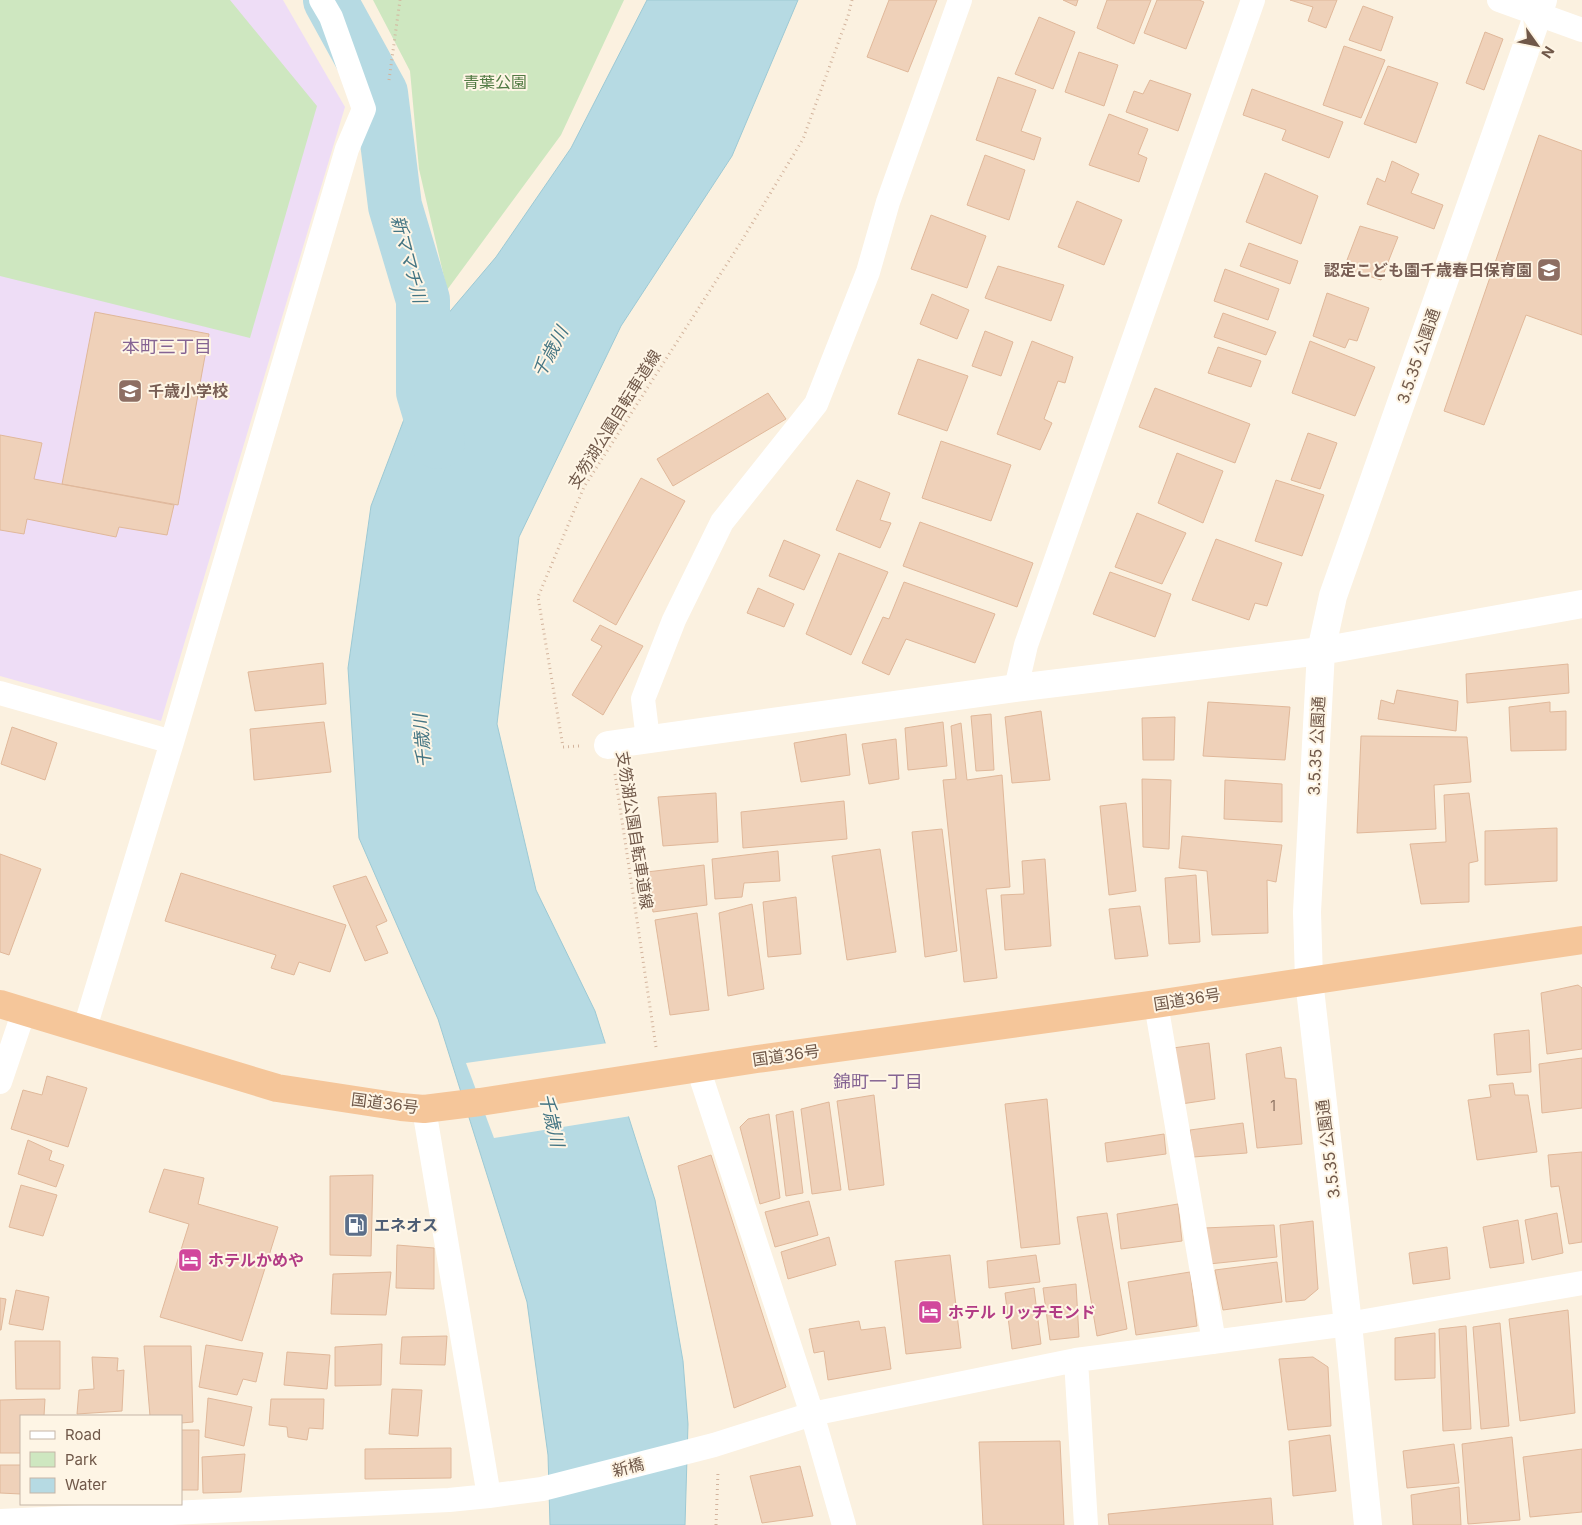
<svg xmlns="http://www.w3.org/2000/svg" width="1582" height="1525" viewBox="0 0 1582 1525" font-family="Inter,'Noto Sans JP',sans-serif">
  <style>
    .education { fill: #eeddf6 }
    .green { fill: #cee7c0 }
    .water { fill: #b6dae3; stroke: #9dc9d4 }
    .pier { fill: #fbf1e0 }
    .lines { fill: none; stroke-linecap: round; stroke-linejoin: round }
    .river { stroke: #b6dae3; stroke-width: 54 }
    .building { fill: #efd1b9; stroke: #e0b89a }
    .path { stroke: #d3b49d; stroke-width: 3; stroke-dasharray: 1 4; stroke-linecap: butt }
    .minor { stroke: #fff; stroke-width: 24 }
    .tertiary { stroke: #fff; stroke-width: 28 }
    .trunk { stroke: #f5c69a; stroke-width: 28 }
    .labels { text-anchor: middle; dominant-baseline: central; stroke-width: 4; stroke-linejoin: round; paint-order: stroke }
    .number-label { font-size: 14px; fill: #907665 }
    .park-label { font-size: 16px; fill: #527a44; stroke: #fef5e5 }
    .education-label { font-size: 16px; font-weight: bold; fill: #785e54; stroke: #fef5e5; text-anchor: end }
    .street-label { font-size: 16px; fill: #705849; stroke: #fef5e5 }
    .service-label { font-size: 16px; font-weight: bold; fill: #4e5e75; stroke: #fef5e5; text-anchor: start }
    .hotel-label { font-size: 16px; font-weight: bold; fill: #b23c85; stroke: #fef5e5; text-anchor: start }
    .water-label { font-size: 18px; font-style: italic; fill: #447583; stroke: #fef5e5 }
    .neighbourhood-label { font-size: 18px; fill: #856493; stroke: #fef5e5 }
  </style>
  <rect width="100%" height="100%" fill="#fbf1e0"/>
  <path class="education" d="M0 0H283L345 107 161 721 0 676Z"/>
  <path class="green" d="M0 0H230L317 106 250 338 0 276Z
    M373 0H624L561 135 447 290 419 169 410 71Z"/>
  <path class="water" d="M647 0H798L732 156 621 326 519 537 497 724 536 890 595 1011 655 1200 683 1361 688 1424 685 1525H550L548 1455 527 1302 438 1019 359 838 348 668 371 506 441 322 496 257 571 148Z"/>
  <path class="pier" d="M608 1043 631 1116 494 1138 466 1063Z"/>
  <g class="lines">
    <path class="river" d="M330 0 381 93 395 206 423 300V392L438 442"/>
  </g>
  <path class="building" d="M889 0H937L908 72 867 57Z
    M1063 0H1078L1076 6Z
    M1107 0H1151L1134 44 1097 28Z
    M1157 0H1199L1204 2 1186 49 1144 33Z
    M1290 0H1337L1326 28 1308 21 1313 7Z
    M1363 6 1393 17 1381 51 1349 40Z
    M1039 17 1075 32 1053 89 1015 74Z
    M1485 32 1503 39 1484 90 1466 83Z
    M1344 46 1385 60 1361 118 1323 105Z
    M1079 52 1118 65 1104 106 1065 92Z
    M1388 66 1438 83 1416 143 1364 124Z
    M998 77 1036 90 1021 131 1041 138 1034 160 976 140Z
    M1150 80 1191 94 1178 131 1126 112 1134 91 1143 94Z
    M1252 89 1343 122 1329 158 1282 140 1286 130 1243 115Z
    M1109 114 1148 129 1138 154 1147 158 1139 182 1089 165Z
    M1539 135 1582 151V335L1526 315 1484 425 1444 411Z
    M985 155 1025 170 1009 220 967 205Z
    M1392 161 1419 174 1411 193 1443 205 1434 229 1367 204 1377 178 1385 182Z
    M1265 173 1318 196 1301 244 1246 222Z
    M1077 201 1122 220 1104 265 1058 247Z
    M931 215 986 236 967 288 911 269Z
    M1360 226 1398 237 1381 280 1344 268Z
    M1249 243 1298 261 1290 284 1240 266Z
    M998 266 1064 285 1051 321 985 298Z
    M1225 269 1279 289 1268 320 1214 301Z
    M1327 293 1369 308 1357 341 1349 339 1345 348 1313 336Z
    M932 294 969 310 957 339 920 324Z
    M95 312 209 334 178 505 62 484Z
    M1223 313 1276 332 1266 355 1214 337Z
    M985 331 1013 342 1001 376 972 366Z
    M1032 341 1073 357 1065 383 1058 381 1044 419 1052 423 1040 450 997 434Z
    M1310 341 1375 367 1355 416 1292 393Z
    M1218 347 1261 361 1251 387 1208 373Z
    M918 359 968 376 947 431 898 414Z
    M1155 388 1250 424 1235 463 1139 427Z
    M768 393 786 419 673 486 657 459Z
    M1308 433 1337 443 1320 489 1291 480Z
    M0 435 42 443 34 479 174 505 167 535 119 527 116 537 27 519 24 534 0 530Z
    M941 441 1011 465 991 521 922 498Z
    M1177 453 1223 471 1203 523 1158 503Z
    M641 478 685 501 616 625 573 601Z
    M857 480 890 493 880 520 891 523 880 548 836 530Z
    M1276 480 1324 495 1302 556 1255 541Z
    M1137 513 1186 533 1162 584 1115 567Z
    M920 522 1033 563 1017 607 903 566Z
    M1216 539 1282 563 1267 606 1255 603 1249 620 1192 600Z
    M784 540 820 555 804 590 769 576Z
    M839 553 888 572 851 655 806 634Z
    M1110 572 1171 594 1155 637 1093 614Z
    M904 582 995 614 975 663 906 639 889 675 862 663 883 617 889 619Z
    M758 588 794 604 784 627 747 613Z
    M600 625 643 646 603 715 572 695 602 646 591 640Z
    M323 663 326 704 255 711 248 672Z
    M1568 664 1569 693 1467 703 1466 674Z
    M1397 690 1458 701 1456 731 1378 719 1381 700 1394 704Z
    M1208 702 1290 707 1285 760 1203 756Z
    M1550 702V712L1566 711V750L1511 751 1509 707Z
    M1041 711 1050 780 1012 783 1005 717Z
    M991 714 994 770 976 771 971 716Z
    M1175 717 1174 760H1143L1142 718Z
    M324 722 331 772 254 780 250 729Z
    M943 722 947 766 908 770 905 728Z
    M961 723 967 780 1002 775 1010 887 986 889 997 978 964 982 943 780 956 779 951 726Z
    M12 727 57 743 45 780 1 764Z
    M846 734 850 775 801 782 794 743Z
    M1361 736 1467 737 1471 782 1434 785 1436 829 1357 833Z
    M896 739 899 779 869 784 862 744Z
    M1142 779 1171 780 1169 849 1143 847Z
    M1225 780 1282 784V822L1224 819Z
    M716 793 718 842 663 846 658 797Z
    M1469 793 1478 861 1469 863V902L1421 904 1410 844 1446 842 1444 795Z
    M844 801 847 839 743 848 741 812Z
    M1126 803 1136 891 1109 895 1100 806Z
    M1557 828V881L1485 885V831Z
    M942 829 957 951 925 957 912 832Z
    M1182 836 1282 845 1276 882 1267 880 1268 933 1212 935 1207 871 1179 868Z
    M880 849 896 952 847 960 832 856Z
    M778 851 780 881 744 883 742 897 715 899 712 859Z
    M0 854 41 869 9 955 0 952Z
    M1045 859 1051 946 1005 950 1001 895 1024 894 1022 861Z
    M704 865 707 905 653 912 647 872Z
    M181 873 346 925 330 972 299 962 294 975 271 968 276 955 165 921Z
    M1196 875 1200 942 1169 944 1165 878Z
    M366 876 387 921 376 926 388 953 365 961 333 886Z
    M796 897 801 954 768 957 763 902Z
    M752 904 764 989 728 996 719 913Z
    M1140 906 1148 956 1115 959 1109 909Z
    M697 913 709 1010 670 1015 655 920Z
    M1578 985 1582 988V1049L1547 1054 1541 993Z
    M1529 1030 1531 1072 1497 1075 1494 1034Z
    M1209 1043 1215 1099 1181 1104 1173 1048Z
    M1281 1047 1285 1078 1296 1079 1302 1144 1257 1148 1246 1054Z
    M1582 1058V1108L1542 1113 1539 1064Z
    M47 1076 87 1088 68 1147 11 1129 23 1090 42 1095Z
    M1513 1083 1515 1095H1528L1537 1152 1477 1160 1468 1100 1491 1097 1489 1085Z
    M874 1095 884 1185 849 1190 837 1101Z
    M1047 1099 1060 1244 1021 1248 1005 1104Z
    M829 1102 841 1190 812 1194 801 1109Z
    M793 1111 803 1193 786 1196 776 1115Z
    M769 1114 780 1198 760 1204 740 1127 748 1119Z
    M1243 1123 1247 1153 1193 1157 1190 1130Z
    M1164 1134 1166 1154 1107 1162 1105 1143Z
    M28 1140 52 1151 49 1160 64 1165 56 1187 18 1174Z
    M1582 1152V1242L1569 1244 1559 1186 1551 1187 1548 1155Z
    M711 1155 786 1387 734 1408 678 1166Z
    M164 1169 204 1178 198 1204 278 1227 242 1341 160 1317 189 1224 149 1212Z
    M373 1175 371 1256 330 1255V1176Z
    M21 1185 57 1195 43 1236 9 1227Z
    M809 1201 818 1235 775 1247 765 1212Z
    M1178 1204 1182 1241 1121 1249 1117 1214Z
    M1107 1213 1127 1329 1097 1336 1077 1217Z
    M1557 1213 1563 1253 1532 1260 1525 1220Z
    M1518 1220 1524 1263 1490 1268 1483 1227Z
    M1313 1221 1318 1289 1305 1300 1286 1302 1280 1225Z
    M1274 1225 1277 1257 1209 1264 1204 1228Z
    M829 1237 836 1265 788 1279 781 1252Z
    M397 1245 434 1248V1289L396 1288Z
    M1447 1247 1450 1279 1413 1284 1409 1253Z
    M950 1255 961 1348 906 1354 895 1261Z
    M1036 1255 1040 1282 989 1288 987 1261Z
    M1277 1262 1282 1302 1223 1310 1215 1270Z
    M391 1272 386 1315 331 1314 333 1274Z
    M1190 1272 1197 1326 1136 1335 1128 1282Z
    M1076 1284 1079 1337 1050 1340 1043 1288Z
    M1034 1288 1041 1344 1012 1349 1005 1293Z
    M16 1290 49 1297 43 1330 9 1324Z
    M0 1298 6 1299 1 1330H0Z
    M1568 1310 1575 1413 1520 1421 1509 1319Z
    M859 1321 861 1330 885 1327 891 1369 828 1380 824 1351 814 1353 809 1329Z
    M1500 1323 1509 1426 1481 1429 1473 1327Z
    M1466 1326 1471 1429 1443 1431 1439 1329Z
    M1435 1333V1378L1395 1380V1338Z
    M447 1336 445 1365 400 1364 402 1337Z
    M15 1341H60V1389H16Z
    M382 1344 381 1385 335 1386V1347Z
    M206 1345 263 1353 256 1382 243 1379 237 1395 199 1387Z
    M144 1346H191L193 1422 181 1423V1416H150Z
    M287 1352 330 1355 327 1389 284 1385Z
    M92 1357 118 1358 117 1371 124 1370 122 1411 77 1414 79 1390 94 1389Z
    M1313 1357 1328 1367 1331 1426 1288 1430 1279 1359Z
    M392 1389 422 1390 418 1436 389 1434Z
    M208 1398 252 1407 244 1446 205 1437Z
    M45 1399 44 1416H21V1453H0V1400Z
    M271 1399H324L323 1429 309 1428 307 1440 288 1437 287 1427 269 1425Z
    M181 1430H199L198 1490H181Z
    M1330 1435 1336 1491 1293 1496 1289 1441Z
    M1512 1437 1520 1520 1468 1524 1462 1444Z
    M1060 1441 1064 1525H983L979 1442Z
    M1454 1444 1459 1483 1407 1488 1403 1451Z
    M451 1448V1478L365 1479V1449Z
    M1582 1449V1512L1530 1517 1523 1457Z
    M245 1454 241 1492 203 1493 202 1457Z
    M0 1465H21V1494L0 1493Z
    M800 1466 813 1516 762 1523 750 1476Z
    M1459 1487 1461 1525H1413L1411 1495Z
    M1271 1498 1273 1525H1109L1108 1514Z"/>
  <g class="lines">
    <path class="path" d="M389 80 400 0
      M579 746 563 747 538 597 584 487 741 242 803 139 848 16 852 0
      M615 774 656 1047
      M716 1525 718 1472"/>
    <path class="minor" d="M1499 0 1582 30
      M1016 688 1026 645 1253 0
      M0 693 172 742
      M648 739 643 699 674 620 722 522 816 404 868 272 888 202 960 0
      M1156 1004 1214 1342
      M84 1031 172 742 347 149 364 109 331 17 321 0
      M698 1068 812 1414 844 1525
      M0 1082 24 1011
      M424 1109 489 1496
      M1076 1360 1086 1525
      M0 1521 449 1500 489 1496 542 1489 714 1445 812 1414 1076 1360 1348 1324 1582 1283"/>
    <path class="tertiary" d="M608 745 1016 688 1321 651 1582 604
      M1368 1525 1348 1324 1309 980 1307 912 1321 651 1333 596 1543 0"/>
    <path class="trunk" d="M0 1004 277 1088 401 1107 424 1109 480 1102 757 1059 1156 1004 1582 940"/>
  </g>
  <defs>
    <symbol id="school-square" viewBox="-11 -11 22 22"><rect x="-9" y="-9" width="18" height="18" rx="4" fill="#8d6e63" stroke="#fef5e5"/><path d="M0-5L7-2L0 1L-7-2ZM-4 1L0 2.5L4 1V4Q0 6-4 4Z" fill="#fff"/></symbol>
    <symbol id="fuel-square" viewBox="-11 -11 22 22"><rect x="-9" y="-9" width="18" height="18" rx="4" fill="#5c6f8a" stroke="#fef5e5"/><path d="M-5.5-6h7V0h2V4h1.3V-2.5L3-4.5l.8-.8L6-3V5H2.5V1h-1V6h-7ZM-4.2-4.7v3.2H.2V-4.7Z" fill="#fff"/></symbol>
    <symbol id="hotel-square" viewBox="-11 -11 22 22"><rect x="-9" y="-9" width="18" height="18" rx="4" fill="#d1479c" stroke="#fef5e5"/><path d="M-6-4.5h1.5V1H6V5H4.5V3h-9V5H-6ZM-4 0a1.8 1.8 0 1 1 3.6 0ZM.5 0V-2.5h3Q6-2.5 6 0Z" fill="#fff"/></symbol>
  </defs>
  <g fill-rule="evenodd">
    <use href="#school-square" x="1535" y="256" width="28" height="28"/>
    <use href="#school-square" x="116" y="377" width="28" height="28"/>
    <use href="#fuel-square" x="342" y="1211" width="28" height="28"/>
    <use href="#hotel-square" x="176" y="1246" width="28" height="28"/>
    <use href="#hotel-square" x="916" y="1298" width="28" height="28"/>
  </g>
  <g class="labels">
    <g class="number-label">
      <text x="1273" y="1105">1</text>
    </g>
    <g class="park-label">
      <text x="495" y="82">青葉公園</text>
    </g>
    <g class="education-label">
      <text x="1532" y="270">認定こども園千歳春日保育園</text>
      <text x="148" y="391" text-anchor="start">千歳小学校</text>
    </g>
    <g class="street-label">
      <text transform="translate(1418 356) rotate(-71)">3.5.35 公園通</text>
      <text transform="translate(614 419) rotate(-58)">支笏湖公園自転車道線</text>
      <text transform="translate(1316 746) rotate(-87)">3.5.35 公園通</text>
      <text transform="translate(635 830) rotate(81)">支笏湖公園自転車道線</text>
      <text transform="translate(1187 999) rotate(-9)">国道36号</text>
      <text transform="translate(786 1055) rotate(-8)">国道36号</text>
      <text transform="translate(385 1103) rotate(7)">国道36号</text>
      <text transform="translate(1328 1149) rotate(-97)">3.5.35 公園通</text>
      <text transform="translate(628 1467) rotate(-14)">新橋</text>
    </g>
    <g class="service-label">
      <text x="374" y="1225">エネオス</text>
    </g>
    <g class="hotel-label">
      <text x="208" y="1260">ホテルかめや</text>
      <text x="948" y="1312">ホテル リッチモンド</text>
    </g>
    <g class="water-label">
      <text transform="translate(409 259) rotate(75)">新ママチ川</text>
      <text transform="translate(550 352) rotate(-62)">千歳川</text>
      <text transform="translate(422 741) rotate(-95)">千歳川</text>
      <text transform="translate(552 1120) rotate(77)">千歳川</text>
    </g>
    <g class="neighbourhood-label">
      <text x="167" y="346">本町三丁目</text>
      <text x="878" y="1081">錦町一丁目</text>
    </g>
  </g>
  <rect x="20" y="1415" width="162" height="90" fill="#fef5e5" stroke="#c5b6a7"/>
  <rect x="30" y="1431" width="25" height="8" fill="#ffffff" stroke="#c5b6a7"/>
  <text x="65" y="1440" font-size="15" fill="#705849">Road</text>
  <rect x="30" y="1452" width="25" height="15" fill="#cee7c0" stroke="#c5b6a7"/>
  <text x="65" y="1465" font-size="15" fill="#705849">Park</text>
  <rect x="30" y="1478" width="25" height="15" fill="#b6dae3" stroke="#c5b6a7"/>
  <text x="65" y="1490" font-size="15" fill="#705849">Water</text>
  <g transform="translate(1537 45) rotate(123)" stroke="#fef5e5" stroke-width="4" paint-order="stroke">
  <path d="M0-4L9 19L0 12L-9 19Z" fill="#705849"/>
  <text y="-8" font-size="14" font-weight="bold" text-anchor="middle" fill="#705849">N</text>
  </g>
</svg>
